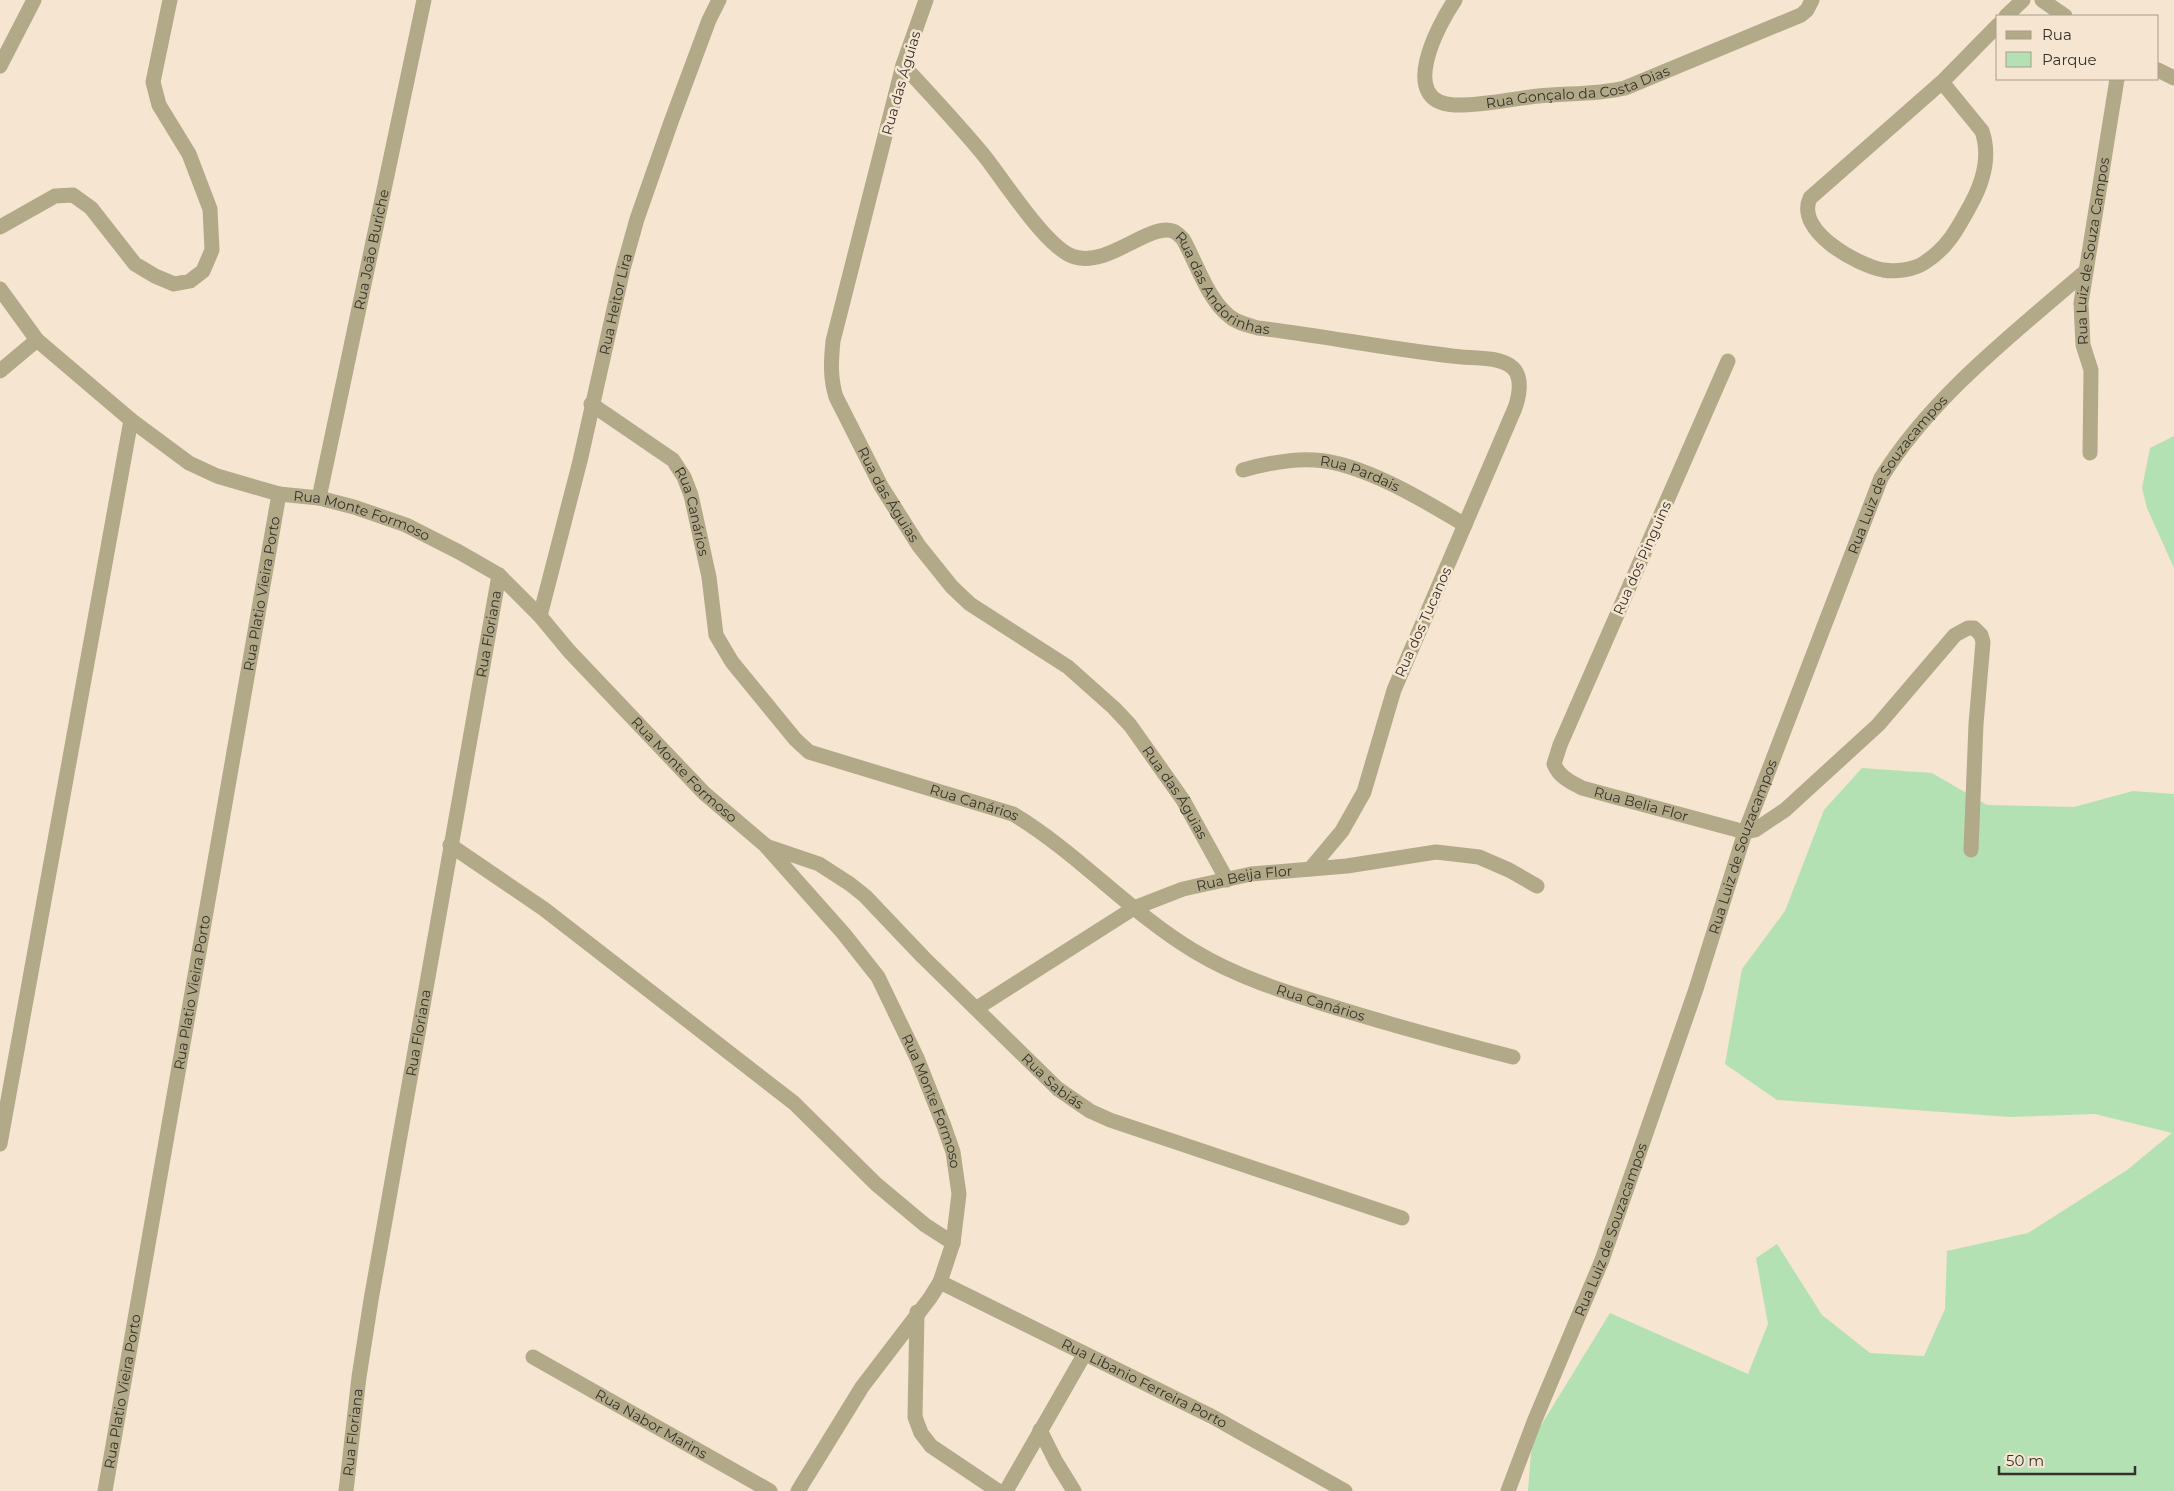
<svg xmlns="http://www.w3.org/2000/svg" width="2174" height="1491" viewBox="0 0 2174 1491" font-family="Montserrat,sans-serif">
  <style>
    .green { fill: #b3e1b4 }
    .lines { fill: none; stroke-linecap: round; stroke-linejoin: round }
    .minor { stroke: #b2a989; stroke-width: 15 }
    .labels { text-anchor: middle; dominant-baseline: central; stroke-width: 5; stroke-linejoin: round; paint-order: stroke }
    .street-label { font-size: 14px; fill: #37312a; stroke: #f5e5d1 }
  </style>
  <rect width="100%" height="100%" fill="#f5e5d1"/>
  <path class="green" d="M2174 436V568L2147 508 2142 488 2150 448Z
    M1862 768 1932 773 1987 805 2074 807 2133 791 2174 794V1491H1528L1532 1440 1610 1313 1748 1374 1768 1324 1756 1258 1777 1244 1822 1315 1870 1353 1924 1356 1945 1309 1947 1251 2028 1233 2127 1170 2172 1133 2095 1114 2010 1117 1777 1100 1725 1064 1742 969 1785 911 1824 810Z"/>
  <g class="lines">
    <g class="minor">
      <path id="s1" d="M926 0 903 65 833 341C831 361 830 378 836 397L881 486 919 546 952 587 970 604 1068 667 1114 708 1130 725 1183 800 1227 880"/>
      <path id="s2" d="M1455 0C1438 25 1397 102 1454 105 1482 106 1510 99 1538 96 1567 93 1595 95 1625 88L1801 15 1807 10 1812 0"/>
      <path d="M2042 0 2065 16"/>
      <path d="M2006 16 2023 0"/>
      <path id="s3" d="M903 65C930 94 957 123 982 153 1002 177 1047 250 1075 257 1110 267 1152 220 1175 232 1178 234 1181 237 1183 239 1197 264 1207 298 1229 316 1237 323 1248 325 1258 328 1326 336 1393 350 1462 357 1477 358 1501 357 1513 368 1523 378 1519 397 1515 408L1394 690 1364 792 1342 831 1311 868"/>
      <path d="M0 66 34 0"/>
      <path d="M2158 70 2174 78"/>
      <path d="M1942 82 1982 131C1991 157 1983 182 1971 204 1958 228 1948 248 1924 263 1913 270 1896 272 1883 270 1857 265 1795 231 1810 198L1942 82 1998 25"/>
      <path d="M0 227 55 196 73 195 91 208 135 264 155 276 174 284 190 281 203 271 212 250 210 209 189 154 159 105 153 82 170 0"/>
      <path id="s4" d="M0 289 37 340 131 420 189 463 217 476 279 494 319 498 354 507 406 525 459 552 499 575 540 616 569 651 704 793 765 845 844 934 878 977 917 1058 944 1126 953 1152 959 1194 953 1243 940 1282 930 1298 862 1387 798 1491"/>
      <path id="s5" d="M1728 361 1560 745 1554 764C1559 777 1571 782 1582 788L1745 832 1755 830 1785 810 1878 725 1955 635 1968 628H1974L1981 635 1983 642 1976 724 1971 850"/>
      <path d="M0 371 37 340"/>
      <path id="s6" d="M591 404 673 460 684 477 691 495 709 577 716 635 732 662 795 739 809 752 1013 814C1078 853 1129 912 1194 951 1235 976 1282 991 1327 1005 1388 1024 1450 1041 1513 1057"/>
      <path id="s7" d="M2090 453 2091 370 2083 345 2081 303 2117 79"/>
      <path id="s8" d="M1243 470C1265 464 1292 458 1315 460 1363 463 1425 501 1465 525"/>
      <path id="s9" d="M319 498 424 0"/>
      <path id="s10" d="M540 616 580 461 623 269 637 219 671 122 709 20 719 0"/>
      <path d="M450 845 544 909 794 1103 876 1184 925 1225 953 1243"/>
      <path id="s11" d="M766 846 819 864 850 884 865 896 923 957 1058 1089 1090 1111 1110 1120 1402 1218"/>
      <path id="s12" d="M977 1008 1134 908 1183 889 1251 874 1347 866 1436 852 1479 857 1509 870 1537 886"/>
      <path d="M0 1144 131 420"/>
      <path id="s13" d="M940 1282 1213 1417 1345 1491"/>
      <path d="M917 1312 915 1417 921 1433 931 1446 998 1491"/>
      <path id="s14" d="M533 1357 770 1491"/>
      <path d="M1040 1430 1056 1462 1074 1491"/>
      <path id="s15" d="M105 1491 279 494"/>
      <path id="s16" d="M346 1491 359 1377 371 1300 499 575"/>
      <path d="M1006 1491 1084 1355"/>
      <path id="s17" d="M1508 1491 1534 1422 1602 1260 1696 989 1745 832 1881 478C1931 397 2014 333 2086 271"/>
    </g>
  </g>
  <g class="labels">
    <g class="street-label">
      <text transform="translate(901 83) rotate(-74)">Rua das Águias</text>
      <text stroke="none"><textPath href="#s2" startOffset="255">Rua Gonçalo da Costa Dias</textPath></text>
      <text stroke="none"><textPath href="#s9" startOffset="254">Rua João Buriche</textPath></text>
      <text stroke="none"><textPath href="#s7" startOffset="204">Rua Luiz de Souza Campos</textPath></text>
      <text stroke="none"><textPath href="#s3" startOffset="439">Rua das Andorinhas</textPath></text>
      <text stroke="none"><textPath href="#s10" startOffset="321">Rua Heitor Lira</textPath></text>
      <text stroke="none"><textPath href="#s8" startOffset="120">Rua Pardais</textPath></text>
      <text stroke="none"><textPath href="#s17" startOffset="1091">Rua Luiz de Souzacampos</textPath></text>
      <text stroke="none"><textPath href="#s1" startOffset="521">Rua das Águias</textPath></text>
      <text stroke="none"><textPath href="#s6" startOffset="155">Rua Canários</textPath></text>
      <text stroke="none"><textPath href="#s4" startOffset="440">Rua Monte Formoso</textPath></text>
      <text transform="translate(1642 558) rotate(-66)">Rua dos Pinguins</text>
      <text stroke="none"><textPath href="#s15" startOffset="911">Rua Platio Vieira Porto</textPath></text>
      <text transform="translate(1423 622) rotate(-66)">Rua dos Tucanos</text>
      <text stroke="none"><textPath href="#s16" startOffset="869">Rua Floriana</textPath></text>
      <text stroke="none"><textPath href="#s4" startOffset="860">Rua Monte Formoso</textPath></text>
      <text stroke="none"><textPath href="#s1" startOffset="941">Rua das Águias</textPath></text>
      <text stroke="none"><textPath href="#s6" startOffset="604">Rua Canários</textPath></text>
      <text stroke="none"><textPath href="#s5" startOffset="538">Rua Belia Flor</textPath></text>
      <text stroke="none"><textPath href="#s17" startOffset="686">Rua Luiz de Souzacampos</textPath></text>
      <text stroke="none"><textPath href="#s12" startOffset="301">Rua Beija Flor</textPath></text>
      <text stroke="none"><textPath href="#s15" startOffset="506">Rua Platio Vieira Porto</textPath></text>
      <text stroke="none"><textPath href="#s6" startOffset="1009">Rua Canários</textPath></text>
      <text stroke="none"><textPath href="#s16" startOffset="464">Rua Floriana</textPath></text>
      <text stroke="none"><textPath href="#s11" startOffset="376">Rua Sabiás</textPath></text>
      <text stroke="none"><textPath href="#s4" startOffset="1280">Rua Monte Formoso</textPath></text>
      <text stroke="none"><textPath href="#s17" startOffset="281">Rua Luiz de Souzacampos</textPath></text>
      <text stroke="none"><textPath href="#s13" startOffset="228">Rua Libanio Ferreira Porto</textPath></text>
      <text stroke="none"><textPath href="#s15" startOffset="101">Rua Platio Vieira Porto</textPath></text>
      <text stroke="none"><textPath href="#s14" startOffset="136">Rua Nabor Marins</textPath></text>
      <text stroke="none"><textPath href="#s16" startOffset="59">Rua Floriana</textPath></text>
    </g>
  </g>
  <rect x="1996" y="15" width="162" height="65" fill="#f5e5d1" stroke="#a99d8e"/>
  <rect x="2006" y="31" width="25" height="8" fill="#b2a989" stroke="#a99d8e"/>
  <text x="2042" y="40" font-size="15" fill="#37312a">Rua</text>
  <rect x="2006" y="52" width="25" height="15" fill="#b3e1b4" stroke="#a99d8e"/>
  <text x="2042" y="65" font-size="15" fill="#37312a">Parque</text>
  <path d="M1999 1466v8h136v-8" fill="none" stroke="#37312a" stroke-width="2.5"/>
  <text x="2006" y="1466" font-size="15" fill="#37312a" stroke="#f5e5d1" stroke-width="4" paint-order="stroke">50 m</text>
</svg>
